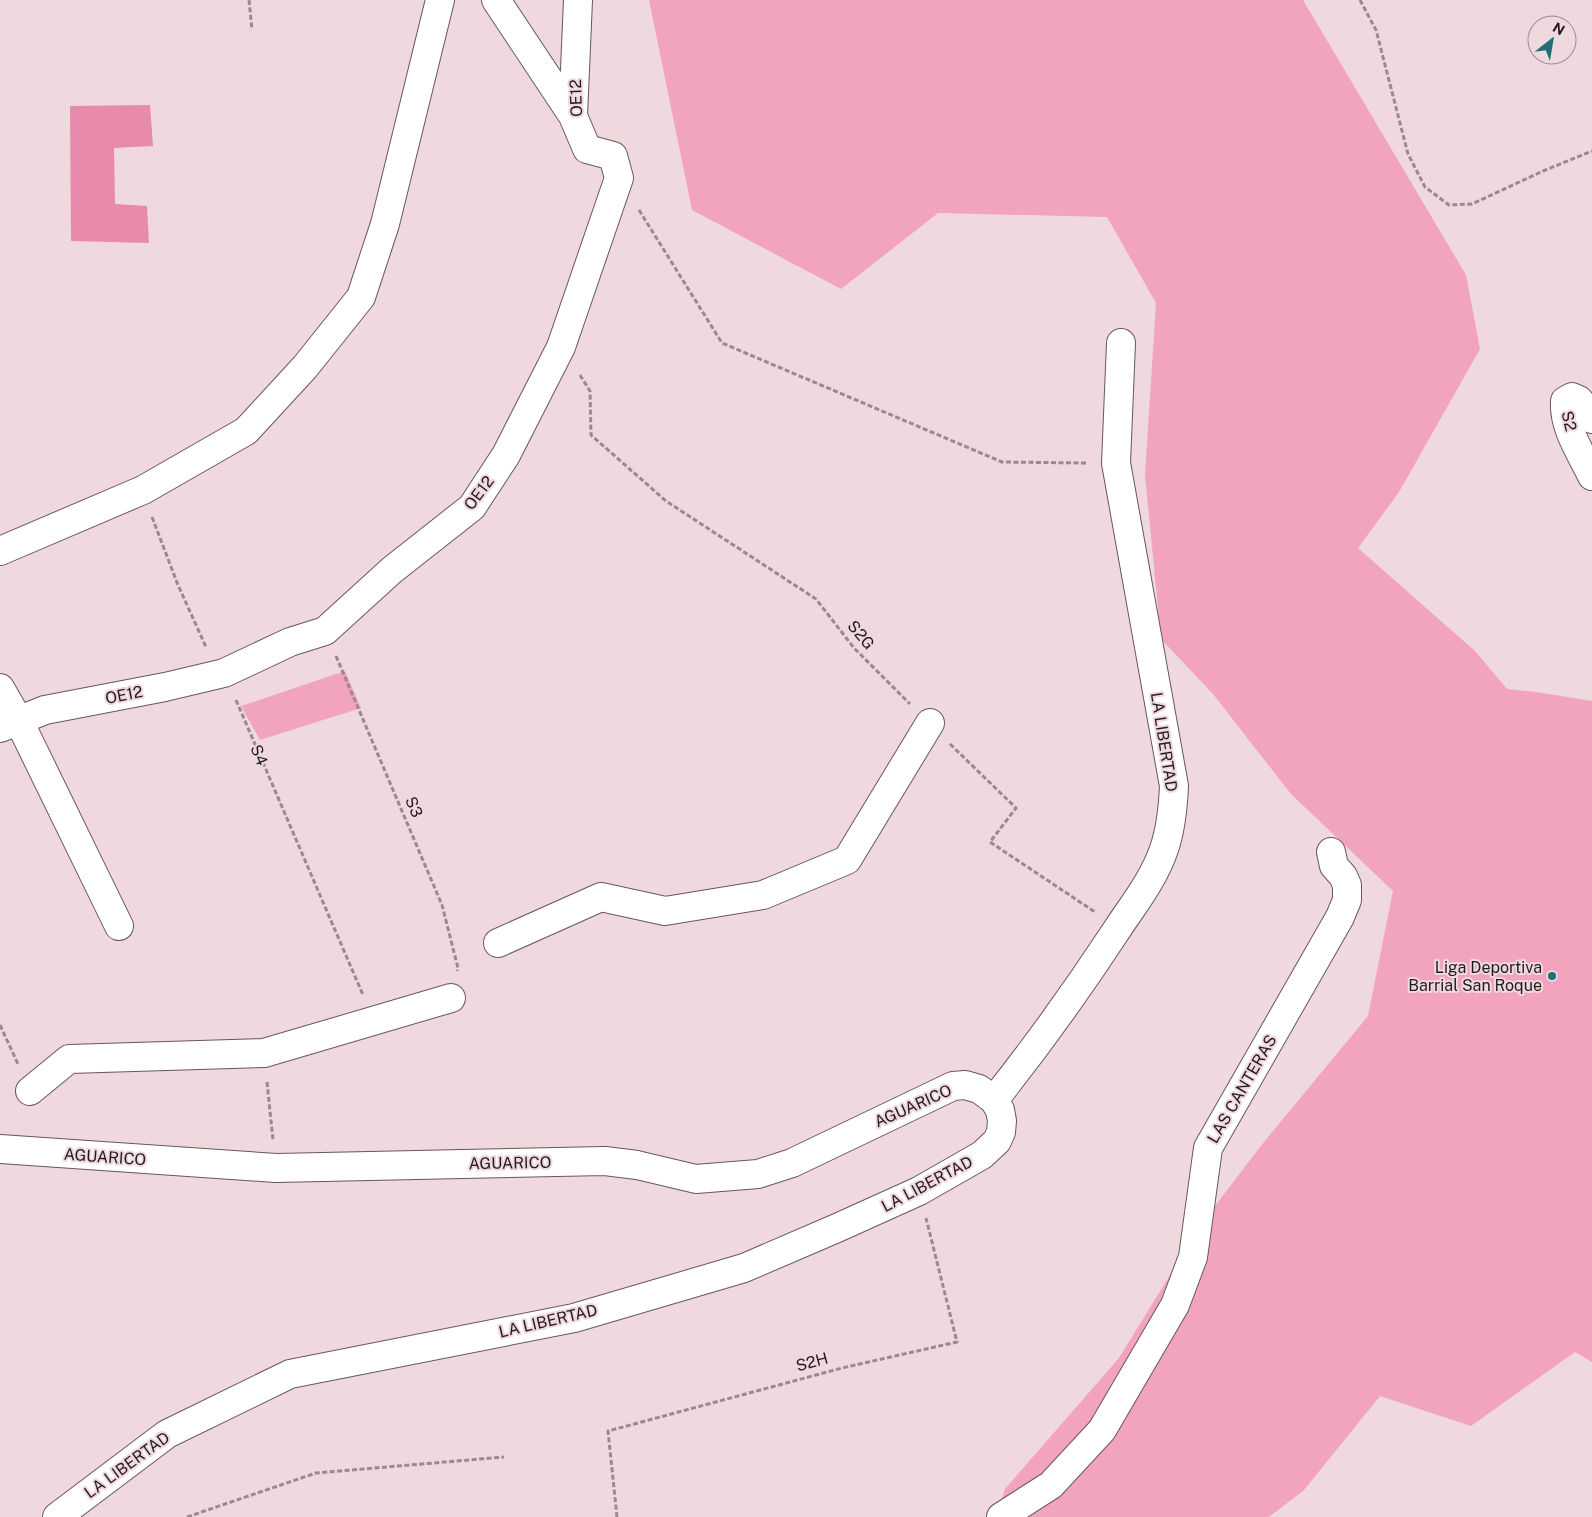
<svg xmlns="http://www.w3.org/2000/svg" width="1592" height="1517" viewBox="0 0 1592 1517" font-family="'Public Sans',sans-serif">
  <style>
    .green { fill: #f2a3bd }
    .building { fill: #e78aab }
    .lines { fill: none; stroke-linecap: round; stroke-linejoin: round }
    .minor-casing { stroke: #6a565c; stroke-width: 30 }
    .path { stroke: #9a898e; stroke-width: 3; stroke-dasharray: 5 2.5; stroke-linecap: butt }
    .minor { stroke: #fff; stroke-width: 28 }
    .poi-dot { fill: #236d76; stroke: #efd8de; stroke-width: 2 }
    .labels { text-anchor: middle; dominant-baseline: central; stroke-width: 4; stroke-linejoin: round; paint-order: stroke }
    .street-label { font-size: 16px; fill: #221a1d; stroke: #efd8de }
    .poi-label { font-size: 16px; fill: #221a1d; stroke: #efd8de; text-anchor: end }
  </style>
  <rect width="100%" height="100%" fill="#efd8de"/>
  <path class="green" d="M649 0H1303L1466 275 1480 349 1399 492 1358 548 1475 651 1507 689 1536 692 1592 701V1362L1575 1352 1471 1426 1380 1396 1304 1490 1269 1517H996L1005 1489 1119 1358 1202 1223 1260 1147 1368 1016 1393 891 1291 794 1213 694 1161 639 1145 475 1156 303 1107 217 938 213 841 289 692 210Z
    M345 671 361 708 260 740 241 706Z"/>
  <path class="building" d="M150 105 153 146 114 148 115 204 147 206 149 243 71 241 70 106Z"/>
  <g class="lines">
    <defs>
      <path id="minor" d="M496 0 573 116
        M1592 419 1579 400 1572 397 1565 401C1563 427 1581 453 1592 476
        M0 551 143 490 246 431 305 367 361 297 385 224 440 0
        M0 688 19 721 119 926
        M0 728 45 710 165 687 224 673 290 642 325 631 392 570 472 507 506 455 561 347 619 178 613 156 587 149 573 116 578 0
        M498 943 601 897 665 911 763 895 847 860 930 723
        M30 1091 69 1059 264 1053 451 998
        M994 1100C1037 1046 1078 989 1116 931 1133 905 1154 879 1164 849 1171 829 1173 808 1174 786L1116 463 1121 343
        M0 1149 276 1168 605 1161 637 1165 696 1179 758 1174 792 1163 953 1086 965 1085 979 1089 994 1100 1000 1110 1002 1121 1001 1132 997 1141 982 1155 919 1191 837 1228 744 1268 574 1318 290 1374 167 1434 57 1517
        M1001 1517 1051 1485 1102 1430 1175 1305 1193 1257 1208 1148 1340 917 1347 900V885L1343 876 1334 866 1331 852"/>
    </defs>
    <use href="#minor" class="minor-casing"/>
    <path class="path" d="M249 0 252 30
      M1360 0 1376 30 1408 154 1425 187 1449 205 1472 204 1543 171 1592 151
      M639 210 722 343 1002 462 1087 463
      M580 375 590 391 591 435 666 501 816 599 854 648 910 704
      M152 517 178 585 206 647
      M336 656 442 905 458 968 457 971
      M236 700 363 995
      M950 744 1016 808 990 842 1095 912
      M0 1025 18 1064
      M267 1082 273 1140
      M187 1517 316 1473 504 1457
      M617 1517 608 1431 842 1368 957 1342 926 1218"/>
    <use href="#minor" class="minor"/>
  </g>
  <circle class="poi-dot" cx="1552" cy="976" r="5"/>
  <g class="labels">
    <g class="street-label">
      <text transform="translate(576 98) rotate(-92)">OE12</text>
      <text transform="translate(1569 421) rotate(76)">S2</text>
      <text transform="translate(479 493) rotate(-53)">OE12</text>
      <text transform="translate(861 635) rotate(50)">S2G</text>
      <text transform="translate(124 695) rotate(-11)">OE12</text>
      <text transform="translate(1164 742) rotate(81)">LA LIBERTAD</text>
      <text transform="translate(259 755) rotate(67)">S4</text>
      <text transform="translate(414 807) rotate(67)">S3</text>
      <text transform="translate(1242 1089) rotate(-60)">LAS CANTERAS</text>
      <text transform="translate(913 1106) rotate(-24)">AGUARICO</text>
      <text transform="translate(105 1157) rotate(4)">AGUARICO</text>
      <text transform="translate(510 1163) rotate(-1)">AGUARICO</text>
      <text transform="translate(927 1184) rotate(-28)">LA LIBERTAD</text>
      <text transform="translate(548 1321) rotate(-13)">LA LIBERTAD</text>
      <text transform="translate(812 1362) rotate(-15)">S2H</text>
      <text transform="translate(127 1465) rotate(-36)">LA LIBERTAD</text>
    </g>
    <g class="poi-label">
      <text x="1542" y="967">Liga Deportiva<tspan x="1542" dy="18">Barrial San Roque</tspan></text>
    </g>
  </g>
  <g transform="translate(1552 40) rotate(31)"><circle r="24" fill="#efd8de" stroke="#9d8c91"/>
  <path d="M0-4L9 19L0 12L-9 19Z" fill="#236d76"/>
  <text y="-8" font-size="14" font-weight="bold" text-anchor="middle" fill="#221a1d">N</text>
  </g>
</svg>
